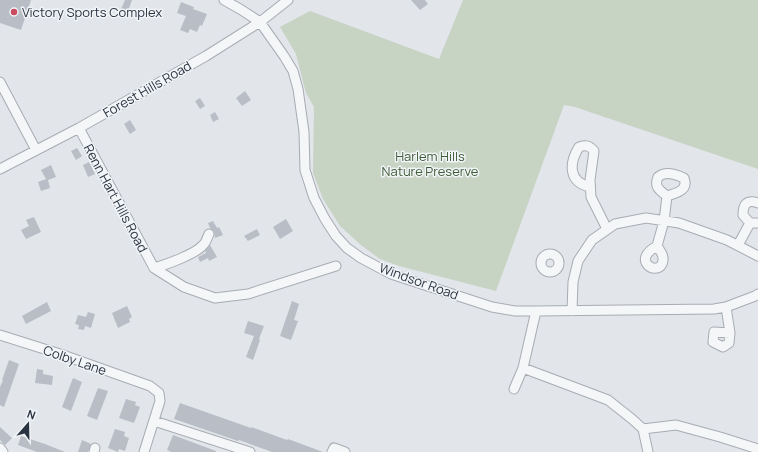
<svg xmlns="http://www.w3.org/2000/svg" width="758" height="452" viewBox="0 0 758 452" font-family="Manrope,sans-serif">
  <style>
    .green { fill: #c7d3c3 }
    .building { fill: #b9bec6 }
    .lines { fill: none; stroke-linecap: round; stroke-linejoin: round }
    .minor-casing { stroke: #a7acb4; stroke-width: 11 }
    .minor { stroke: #f4f6f8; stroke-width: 9 }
    .poi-dot { fill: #ca4b5e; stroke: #f1f4f7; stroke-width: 1.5 }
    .labels { text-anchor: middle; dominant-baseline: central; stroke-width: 3; stroke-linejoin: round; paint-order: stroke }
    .poi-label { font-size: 13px; fill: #2a3341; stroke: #f1f4f7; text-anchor: start }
    .street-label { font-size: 13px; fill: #2a3341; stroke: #f1f4f7 }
    .park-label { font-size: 13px; fill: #3f5c38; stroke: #f1f4f7 }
  </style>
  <rect width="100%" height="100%" fill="#e2e5ea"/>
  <path class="green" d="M463 0H758V169L575 107 564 105 496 291 399 266 380 259 361 245 340 226 323 199 313 173 314 107 306 93 296 54 280 27 310 11 439 59Z"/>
  <path class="building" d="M0 0H31L21 30 0 23Z
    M125 0H132L128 11 121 9Z
    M411 0H425L428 4 420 10Z
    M181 2 194 7 193 9 207 14 202 26 200 25 197 32 190 29 188 33 180 30 186 16 177 13Z
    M245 91 251 100 242 106 236 98Z
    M200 98 205 106 200 109 195 101Z
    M215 112 219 119 213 122 210 115Z
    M130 120 136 130 130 134 124 124Z
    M77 148 82 156 76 160 71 151Z
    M89 162 95 174 88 177 83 165Z
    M51 165 56 177 48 180 50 188 41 191 38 182 46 179 41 170Z
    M34 217 41 232 26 239 21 230 29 226 26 220Z
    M286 219 293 231 280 239 273 227Z
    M213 221 217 228 219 227 223 235 215 238 214 231 210 228 208 223Z
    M257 229 260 235 248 241 244 236Z
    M210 245 217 257 209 261 208 258 200 262 198 257 206 253 205 251Z
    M292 301 299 304 294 320 298 321 291 340 280 336Z
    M47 302 51 311 26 324 22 316Z
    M127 306 132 317 129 319 130 322 118 328 112 313Z
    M88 312 95 314 91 328 85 326 84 330 78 329 79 325 75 324 78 315 86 317Z
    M248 321 264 326 259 339 260 340 253 360 246 357 254 336 244 333Z
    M9 360 19 364 4 407 0 405V387L3 380H2Z
    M37 369 43 370V374L53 376 52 385 35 383Z
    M73 378 82 382 71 411 62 407Z
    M98 388 108 391 97 420 87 416Z
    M126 399 136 402 135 405 140 407 134 423 119 418Z
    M180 403 251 428V427L287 440 288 439 323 452H272L239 440 238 441 174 419Z
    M0 427 12 438 5 445 0 440Z
    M115 429 125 432 124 436 129 438 125 451 119 449 118 452 108 448Z
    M173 435 216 451V452H171L167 450Z
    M21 436 45 444 65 452H37L18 445Z
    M82 440 91 444 88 452H78Z"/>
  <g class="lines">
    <defs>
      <path id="minor" d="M224 0 240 9 260 22 284 56 293 71 298 89 304 132 305 170 314 198 325 219 336 236 347 248 361 258 391 274 492 307 515 311H536L714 309 726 307 755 296 758 294
        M0 82 36 150
        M79 128 154 268 184 287 215 298 248 294 336 266
        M0 169 79 128 206 56 260 22 288 0
        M590 187C568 182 569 163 579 147 586 145 589 145 594 151L590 180 591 197 607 229
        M758 203C747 199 743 204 743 215L750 223H758
        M738 245 750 223
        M657 246C661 252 665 257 662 264 656 276 631 260 657 246L664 221 667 196C659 190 654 187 658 177 666 171 675 174 684 178 689 191 675 193 667 196
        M541 263a9 9 0 1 1 18 0a9 9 0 1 1-18 0Z
        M154 268C165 265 196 254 203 245 206 243 207 238 209 234
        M726 307 730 333 729 343 723 347 713 342 714 332 730 333
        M572 311 573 282 578 261 592 240 615 224 646 218 679 223 727 240 758 256
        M0 335 60 354 150 386 159 393 160 401 144 452
        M523 368 608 400 632 419 643 429 648 452
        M514 389 523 368 536 311
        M154 421 250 452
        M643 429 676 425 720 437 758 449
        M0 448 3 452
        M94 452 95 448
        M332 452 334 448 345 452"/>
    </defs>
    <use href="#minor" class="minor-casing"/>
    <use href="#minor" class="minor"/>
  </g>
  <circle class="poi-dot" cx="14" cy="12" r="4"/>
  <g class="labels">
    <g class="poi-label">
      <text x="22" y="12">Victory Sports Complex</text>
    </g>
    <g class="street-label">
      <text transform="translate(147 89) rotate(-30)">Forest Hills Road</text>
      <text transform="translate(116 198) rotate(62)">Renn Hart Hills Road</text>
      <text transform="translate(419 281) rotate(20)">Windsor Road</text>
      <text transform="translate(75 360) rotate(19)">Colby Lane</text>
    </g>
    <g class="park-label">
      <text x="430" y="156">Harlem Hills<tspan x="430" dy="15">Nature Preserve</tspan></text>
    </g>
  </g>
  <g transform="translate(28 424) rotate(20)" stroke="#f1f4f7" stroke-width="3" paint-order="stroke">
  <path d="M0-3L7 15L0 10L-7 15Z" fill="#2a3341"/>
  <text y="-6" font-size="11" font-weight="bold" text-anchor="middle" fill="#2a3341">N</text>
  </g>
</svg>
